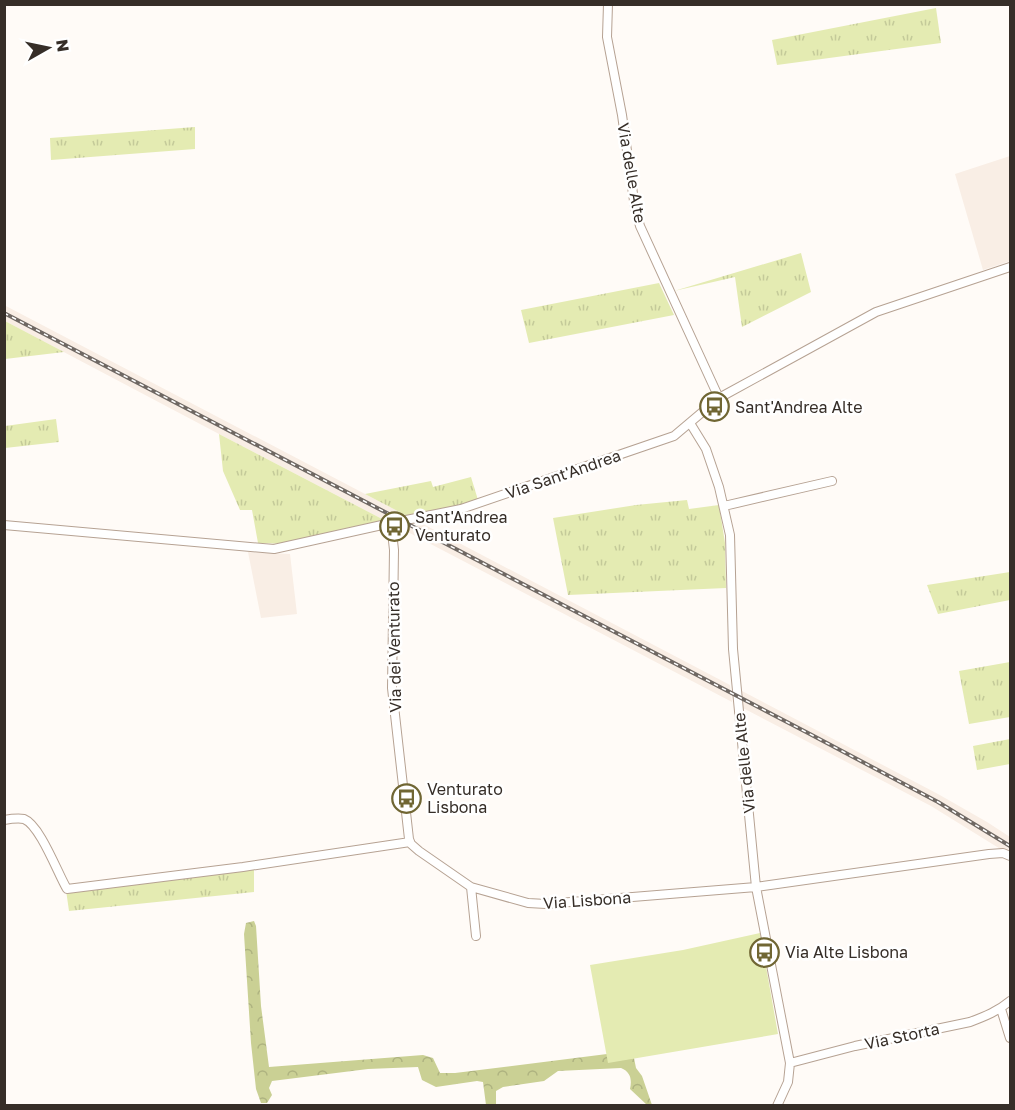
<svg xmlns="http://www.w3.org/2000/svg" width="1015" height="1110" viewBox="0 0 1015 1110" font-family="'Golos Text',sans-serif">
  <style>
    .built { fill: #f9eee5 }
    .grass { fill: url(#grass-tufts) }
    .forest { fill: url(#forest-crowns) }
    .garden { fill: #e4ebb2 }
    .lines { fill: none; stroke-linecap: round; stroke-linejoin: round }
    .minor-casing { stroke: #b6a293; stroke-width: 10 }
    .minor { stroke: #fff; stroke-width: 8 }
    .rail-casing { stroke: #6f6863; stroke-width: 4 }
    .rail { stroke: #fff; stroke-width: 1.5; stroke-dasharray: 4.5; stroke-linecap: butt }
    .labels { text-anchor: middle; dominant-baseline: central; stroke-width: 5; stroke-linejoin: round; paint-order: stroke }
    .street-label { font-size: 16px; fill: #362e28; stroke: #fff }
    .poi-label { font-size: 16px; fill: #362e28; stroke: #fff; text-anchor: start }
  </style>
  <defs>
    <pattern id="grass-tufts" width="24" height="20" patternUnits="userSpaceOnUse" patternTransform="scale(1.5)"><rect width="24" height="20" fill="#e4ebb2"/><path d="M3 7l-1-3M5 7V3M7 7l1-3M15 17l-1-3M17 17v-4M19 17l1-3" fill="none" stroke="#c4ca99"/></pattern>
    <pattern id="forest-crowns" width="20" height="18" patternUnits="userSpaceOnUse" patternTransform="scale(1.5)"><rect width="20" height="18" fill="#cad094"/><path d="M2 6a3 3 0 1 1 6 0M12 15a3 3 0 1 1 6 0" fill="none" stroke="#aeb380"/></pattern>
  </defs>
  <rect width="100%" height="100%" fill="#fffbf7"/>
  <path class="built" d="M1010 156V261L983 270 955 174Z
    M4 305 409 517 386 521 219 434 5 321Z
    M423 524 730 685 732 702 402 529Z
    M248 552 290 554 297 614 261 618Z
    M742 691 938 794 987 822 1010 837V855L931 806 743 708Z"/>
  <path class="grass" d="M936 8 941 43 777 65 772 40Z
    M195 127V149L51 160 50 138Z
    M801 253 811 292 742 327 735 277 674 291Z
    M659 283 674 315 529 343 521 310Z
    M5 321 64 352 5 359Z
    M56 419 59 442 5 448V426Z
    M219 434 386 521 290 544 258 543 252 510H240L223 471Z
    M471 477 478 500 409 517 365 494 431 481 433 487Z
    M687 500 689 509 719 505 725 543 726 588 568 595 553 518 636 505Z
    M1010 572V600L938 614 927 585Z
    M1010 662V717L969 724 959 671Z
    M1010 739V764L977 770 973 746Z
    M254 868V892L69 911 66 890Z"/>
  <path class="forest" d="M254 921 256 926 261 1006 269 1067 423 1055 433 1058 440 1073H455L607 1054 609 1062 634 1058 636 1068 642 1076 652 1105H647L630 1089C632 1080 631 1072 621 1068L558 1071 544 1081 503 1087 496 1091V1105H486L483 1082 477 1081 436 1087 422 1080 418 1067 368 1069 272 1081 269 1088 272 1095 267 1103H261L256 1089 251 1043 244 934 246 923Z"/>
  <path class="garden" d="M760 933 778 1034 608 1063 590 965 683 950Z"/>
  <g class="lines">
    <defs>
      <path id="minor" d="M608 4 607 37 622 115 635 208 640 226 719 398
        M690 423 706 449 719 487 730 535 733 649 756 887 790 1063 788 1082 777 1106
        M724 506 832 481
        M391 523 394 550 392 688 409 839 411 844 419 851 471 887 528 903 546 904 756 887 989 854 1003 853 1010 856
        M4 525 274 549 391 523 461 509 674 436 719 398 876 312 1010 267
        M4 820C10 819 18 818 24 819 40 825 58 874 67 889L243 867 410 842
        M471 887 476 936
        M1001 1009 1010 1038
        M790 1063 855 1046 970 1022C986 1016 998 1011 1010 1001"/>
    </defs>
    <use href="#minor" class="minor-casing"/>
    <use href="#minor" class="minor"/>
    <defs>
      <path id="rail" d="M4 313 808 733 938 802 1010 846"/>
    </defs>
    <use href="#rail" class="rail-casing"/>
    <use href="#rail" class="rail"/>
  </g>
  <defs>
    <symbol id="bus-ring" viewBox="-11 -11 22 22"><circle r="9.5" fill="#fff" stroke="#706633" stroke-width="1.5"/><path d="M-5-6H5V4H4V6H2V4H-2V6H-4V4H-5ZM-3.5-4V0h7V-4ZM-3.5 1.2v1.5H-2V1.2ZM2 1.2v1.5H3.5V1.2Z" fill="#706633"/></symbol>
  </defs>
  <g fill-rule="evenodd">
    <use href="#bus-ring" x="698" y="390" width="33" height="33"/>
    <use href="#bus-ring" x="378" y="510" width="33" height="33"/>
    <use href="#bus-ring" x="390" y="782" width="33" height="33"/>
    <use href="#bus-ring" x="748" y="936" width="33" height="33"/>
  </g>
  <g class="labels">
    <g class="street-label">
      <text transform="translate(632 173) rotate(80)">Via delle Alte</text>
      <text transform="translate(563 474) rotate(-19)">Via Sant'Andrea</text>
      <text transform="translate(394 647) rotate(-91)">Via dei Venturato</text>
      <text transform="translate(744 763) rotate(-96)">Via delle Alte</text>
      <text transform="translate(587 900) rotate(-4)">Via Lisbona</text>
      <text transform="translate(902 1036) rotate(-12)">Via Storta</text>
    </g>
    <g class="poi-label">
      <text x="735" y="407">Sant'Andrea Alte</text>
      <text x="415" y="517">Sant'Andrea<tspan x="415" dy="18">Venturato</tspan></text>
      <text x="427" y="789">Venturato<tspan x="427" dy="18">Lisbona</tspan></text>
      <text x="785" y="952">Via Alte Lisbona</text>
    </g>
  </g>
  <rect width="1015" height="1110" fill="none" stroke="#362e28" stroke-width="12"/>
  <g transform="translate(48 48) rotate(81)" stroke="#ffffff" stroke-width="4.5" paint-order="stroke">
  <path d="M0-4.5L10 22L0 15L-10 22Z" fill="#362e28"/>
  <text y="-9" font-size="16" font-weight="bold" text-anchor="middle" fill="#362e28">N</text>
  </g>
</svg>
